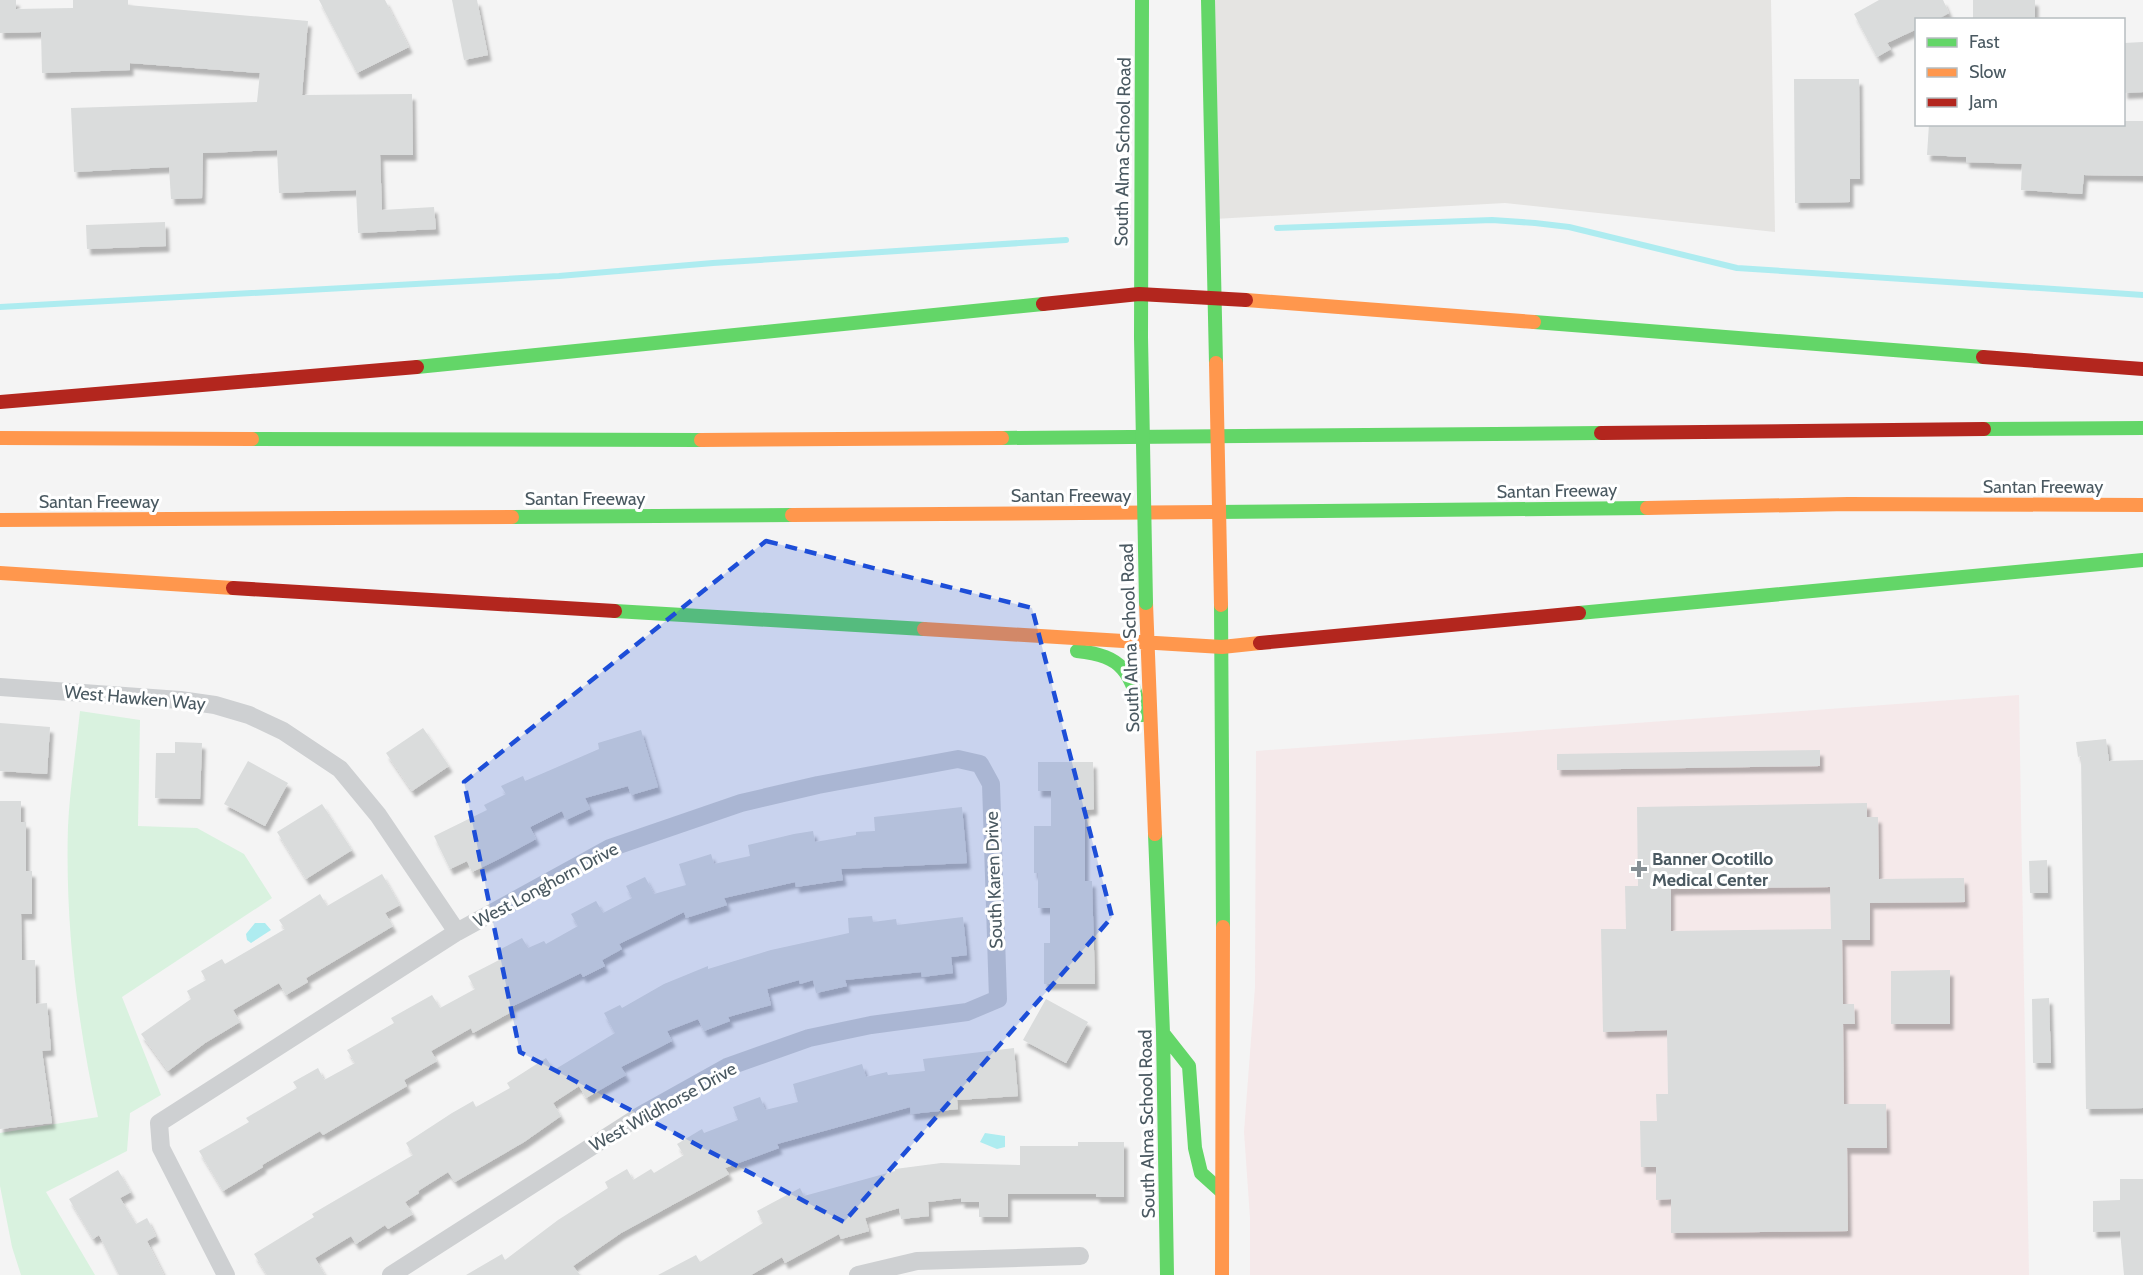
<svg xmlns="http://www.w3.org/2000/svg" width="2143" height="1275" viewBox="0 0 2143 1275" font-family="Cabin,sans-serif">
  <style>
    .commercial { fill: #e5e4e2 }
    .medical { fill: #f5e9ea }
    .green { fill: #d9f2df }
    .water { fill: #aeecf0 }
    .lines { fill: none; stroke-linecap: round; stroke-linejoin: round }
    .stream { stroke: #aeecf0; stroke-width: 6 }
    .building { fill: #dadcdc; fill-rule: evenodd; filter: url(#shadow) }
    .street { stroke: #ced0d2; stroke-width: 18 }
    .fast { stroke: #63d668; stroke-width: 14 }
    .slow { stroke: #ff974d; stroke-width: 14 }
    .jam { stroke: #b3261e; stroke-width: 14 }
    .fast-bridge { stroke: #63d668; stroke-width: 14 }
    .slow-bridge { stroke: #ff974d; stroke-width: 14 }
    .marked { fill: #1d4ed8; fill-opacity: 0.2; stroke: #1d4ed8; stroke-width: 4.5; stroke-dasharray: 12 8; stroke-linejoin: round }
    .poi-dot { fill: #868f94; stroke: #fff; stroke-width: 2 }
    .labels { text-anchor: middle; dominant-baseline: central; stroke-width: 6; stroke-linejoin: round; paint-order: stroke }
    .street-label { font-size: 18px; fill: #4a5961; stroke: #fff }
    .poi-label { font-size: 18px; font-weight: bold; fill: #4a5961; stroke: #fff; text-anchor: start }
  </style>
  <defs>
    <filter id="shadow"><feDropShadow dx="3.5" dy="6" stdDeviation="1.5" flood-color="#0004"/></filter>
  </defs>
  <rect width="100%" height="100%" fill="#f4f4f4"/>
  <path class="commercial" d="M1208 0H1771L1775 232 1505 203 1214 219Z"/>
  <path class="medical" d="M2019 695 2029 1275H1250V1218L1244 1132 1255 987 1256 751Z"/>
  <path class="green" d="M80 711 140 720 138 826 197 828 244 854 272 898 122 997 161 1095 130 1113 127 1151 46 1192 95 1275H21L12 1247 0 1186V1133L98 1117C77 1022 65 923 68 826 70 788 76 749 80 711Z"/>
  <path class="water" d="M255 923H265L271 930 251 943 247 940 246 934Z
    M985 1133 1005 1136V1147L997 1149 980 1142Z"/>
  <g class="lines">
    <path class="stream" d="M1277 228 1492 220 1535 223 1569 227 1737 268 2143 295
      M0 307 559 276 713 263 1066 240"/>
  </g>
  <path class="building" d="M0 0H16V9L73 8V0H128V5L308 21 302 95 412 94 413 155H380L382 210 434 207 436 229 358 233 356 190 279 193 277 150 203 153 202 198 171 199 169 167 74 172 71 108 257 102 260 73 130 63V70L42 73 41 32 0 33Z
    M319 0H385L409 47 357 73Z
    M452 0H477L488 55 464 60Z
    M1879 0H1943L1949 13 1936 20H1917V29L1887 43 1891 49 1877 57 1854 14Z
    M1973 0H2035V20H1973Z
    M2143 42V92L2124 93V43Z
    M1794 79H1859L1860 179H1850V202L1795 203Z
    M2124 121H2143V176L2084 175 2082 194 2021 190 2022 164 1966 162V157L1927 155 1929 124H2124Z
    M165 222 166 246 87 249 86 225Z
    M0 723 50 727 47 774 0 771Z
    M423 728 449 766 412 791 386 753Z
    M641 730 658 787 631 795 628 786 585 798 590 809 566 820 562 811 530 827 536 839 497 860 472 872 467 861 450 869 434 836 487 810 484 805 506 794 501 786 523 776 525 781 599 749 598 743Z
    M2106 739 2109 761 2143 760V1108L2086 1109 2081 756 2078 757 2076 742Z
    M175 742 202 743 200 799 155 798 156 753H175Z
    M1820 750V766L1557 770V754Z
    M248 761 288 783 265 826 224 804Z
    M1038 762H1093L1094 809 1085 810V881H1092L1095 984H1044V943H1050V908H1038V873H1034V826H1051V791H1038Z
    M0 801H21V822H26V871H32V914H21L22 960H35L36 1004 47 1003 51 1050 42 1051 52 1123 0 1129Z
    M1867 803V817H1878L1879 879 1964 878 1965 902 1870 903V940H1842L1843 1004H1854L1855 1024H1843L1844 1104H1886L1887 1148H1847L1848 1231 1671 1233V1199L1656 1200V1167H1641L1640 1121H1657L1656 1094H1668L1667 1030 1603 1032 1601 929H1626L1625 886H1638L1637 807ZM1830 887 1831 929 1671 931V889Z
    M322 804 352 850 306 879 277 832Z
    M962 807 967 863 841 869 843 880 796 887 795 882 724 898 727 905 686 918 684 912 619 944 622 949 602 960 605 966 583 977 581 973 511 1007 513 1011 473 1033 471 1028 431 1051 437 1061 404 1080 407 1086 323 1135 320 1131 262 1165 263 1167 223 1191 199 1151 249 1122 246 1118 297 1088 293 1082 318 1068 324 1080 355 1063 347 1050 394 1023 391 1018 432 995 440 1008 475 989 468 976 501 959 497 951 522 938 528 948 544 941 546 944 578 926 571 914 596 901 603 913 632 898 626 886 645 877 654 894 686 885 679 864 711 854 714 864 750 856 748 845 794 834 813 831 815 842 856 835V832L875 831 874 817Z
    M2047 860 2048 893H2030L2029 861Z
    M382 874 400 905 385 913 393 926 306 978 308 982 286 995 279 983 233 1010 240 1022 205 1043 168 1071 141 1034 191 999 187 991 206 980 201 971 222 959 225 964 285 929 279 920 320 894 327 906Z
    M872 916 873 922 896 919 897 925 963 917 967 955 951 957 953 973 922 977 921 972 845 980 847 986 816 993 813 980 800 984 799 980 767 989 771 1005 728 1017 730 1021 704 1031 698 1019 667 1031 672 1041 621 1067 626 1075 586 1098 579 1086 553 1103 561 1116 524 1142 455 1182 448 1172 418 1191 419 1193 405 1202 413 1214 388 1229 385 1225 356 1244 351 1236 315 1258 325 1275H267L254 1254 314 1217 312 1214 413 1155 406 1143 452 1113 473 1101 476 1107 510 1088 507 1083 546 1058 554 1070 615 1033 604 1013 620 1005 622 1008 664 984 708 966V969L771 950 849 933 848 918Z
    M1950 970V1024H1891V971Z
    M2049 998 2051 1063H2033L2032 999Z
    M1046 999 1088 1022 1066 1063 1023 1040Z
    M1014 1048 1018 1096 957 1100 958 1109 911 1114 910 1107 777 1144 779 1148 725 1168 729 1174 621 1233 573 1266 580 1275H466L502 1254 505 1260 558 1220 608 1188 605 1182 627 1169 633 1180 651 1169 654 1173 684 1155 677 1144 702 1129 704 1133 738 1120 733 1107 760 1097 765 1110 798 1102 793 1084 862 1064 866 1077 887 1072 888 1075 925 1071 923 1059Z
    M1078 1142H1124V1197H1096V1194H1008V1217H979V1202H961V1198L928 1202 929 1216 901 1219 899 1208 865 1218 869 1231 841 1239 839 1234 785 1263 782 1257 751 1275H658L696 1255 700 1262 763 1223 757 1211 800 1188 804 1196 895 1171V1169L941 1163 1020 1165V1146H1078Z
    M118 1170 131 1192 120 1198 136 1224 147 1218 156 1236 147 1241 164 1275H119L99 1235 93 1239 69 1199Z
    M2120 1179H2143V1275H2124L2120 1231 2093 1232V1201L2120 1200Z"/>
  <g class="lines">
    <path class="street" d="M0 687 180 700 215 705 249 715 283 731 340 769 378 815 457 932
      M226 1275 161 1148 159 1123 457 932 610 848 741 803 818 785 958 759 980 764 991 784 998 999 967 1012 871 1025 809 1038 727 1067 641 1115 391 1275
      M858 1275 917 1261 1080 1256"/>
    <path class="fast" d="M1208 0 1216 363
      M1534 322 1983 357
      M1141 337 1142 0
      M417 367 1043 304
      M1984 429 2143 428
      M1002 438 1601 433
      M252 439 701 440
      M1214 512 1647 508
      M512 517 792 515
      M1221 605 1223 927
      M615 611 924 629
      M1579 613 2143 560
      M1077 651C1124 656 1130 672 1142 715
      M1155 834 1163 1033 1167 1275
      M1163 1033 1189 1066 1195 1148 1201 1173 1221 1191"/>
    <path class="slow" d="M1246 300 1534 322
      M0 438 252 439
      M701 440 1002 438
      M1647 508 1848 504 2143 505
      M792 515 1214 512
      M0 520 512 517
      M0 573 233 588
      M1146 603 1155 834
      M924 629 1222 647 1260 643
      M1222 1275 1223 927"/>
    <path class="jam" d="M1043 304 1139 294 1246 300
      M1983 357 2143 369
      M0 402 417 367
      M1601 433 1984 429
      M233 588 615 611
      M1260 643 1579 613"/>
    <path class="fast-bridge" d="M1141 337 1146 603"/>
    <path class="slow-bridge" d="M1216 363 1221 605"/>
  </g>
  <path class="marked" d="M766 541 1032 608 1112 917 844 1222 520 1052 464 782Z"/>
  <path class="poi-dot" d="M1636 860h6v6h6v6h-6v6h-6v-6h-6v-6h6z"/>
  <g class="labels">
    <g class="street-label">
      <text transform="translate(1123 152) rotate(-89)">South Alma School Road</text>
      <text x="2043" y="487">Santan Freeway</text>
      <text transform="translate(1557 491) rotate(-1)">Santan Freeway</text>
      <text x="1071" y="496">Santan Freeway</text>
      <text x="585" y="499">Santan Freeway</text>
      <text x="99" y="502">Santan Freeway</text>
      <text transform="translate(1130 638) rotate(-92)">South Alma School Road</text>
      <text transform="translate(135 698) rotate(5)">West Hawken Way</text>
      <text transform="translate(994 880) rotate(-92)">South Karen Drive</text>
      <text transform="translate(546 885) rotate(-28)">West Longhorn Drive</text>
      <text transform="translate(663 1107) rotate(-29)">West Wildhorse Drive</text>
      <text transform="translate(1147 1124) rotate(-91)">South Alma School Road</text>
    </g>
    <g class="poi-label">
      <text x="1652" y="859">Banner Ocotillo<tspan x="1652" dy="21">Medical Center</tspan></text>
    </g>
  </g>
  <rect x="1915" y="18" width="210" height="108" fill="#ffffff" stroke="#b7bdc0" stroke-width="1.5"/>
  <rect x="1927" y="38" width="30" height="9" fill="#63d668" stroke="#b7bdc0" stroke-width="1.5"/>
  <text x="1969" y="48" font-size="18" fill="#4a5961">Fast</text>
  <rect x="1927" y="68" width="30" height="9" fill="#ff974d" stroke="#b7bdc0" stroke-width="1.5"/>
  <text x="1969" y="78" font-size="18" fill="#4a5961">Slow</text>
  <rect x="1927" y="98" width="30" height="9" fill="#b3261e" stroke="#b7bdc0" stroke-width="1.5"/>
  <text x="1969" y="108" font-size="18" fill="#4a5961">Jam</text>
</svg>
